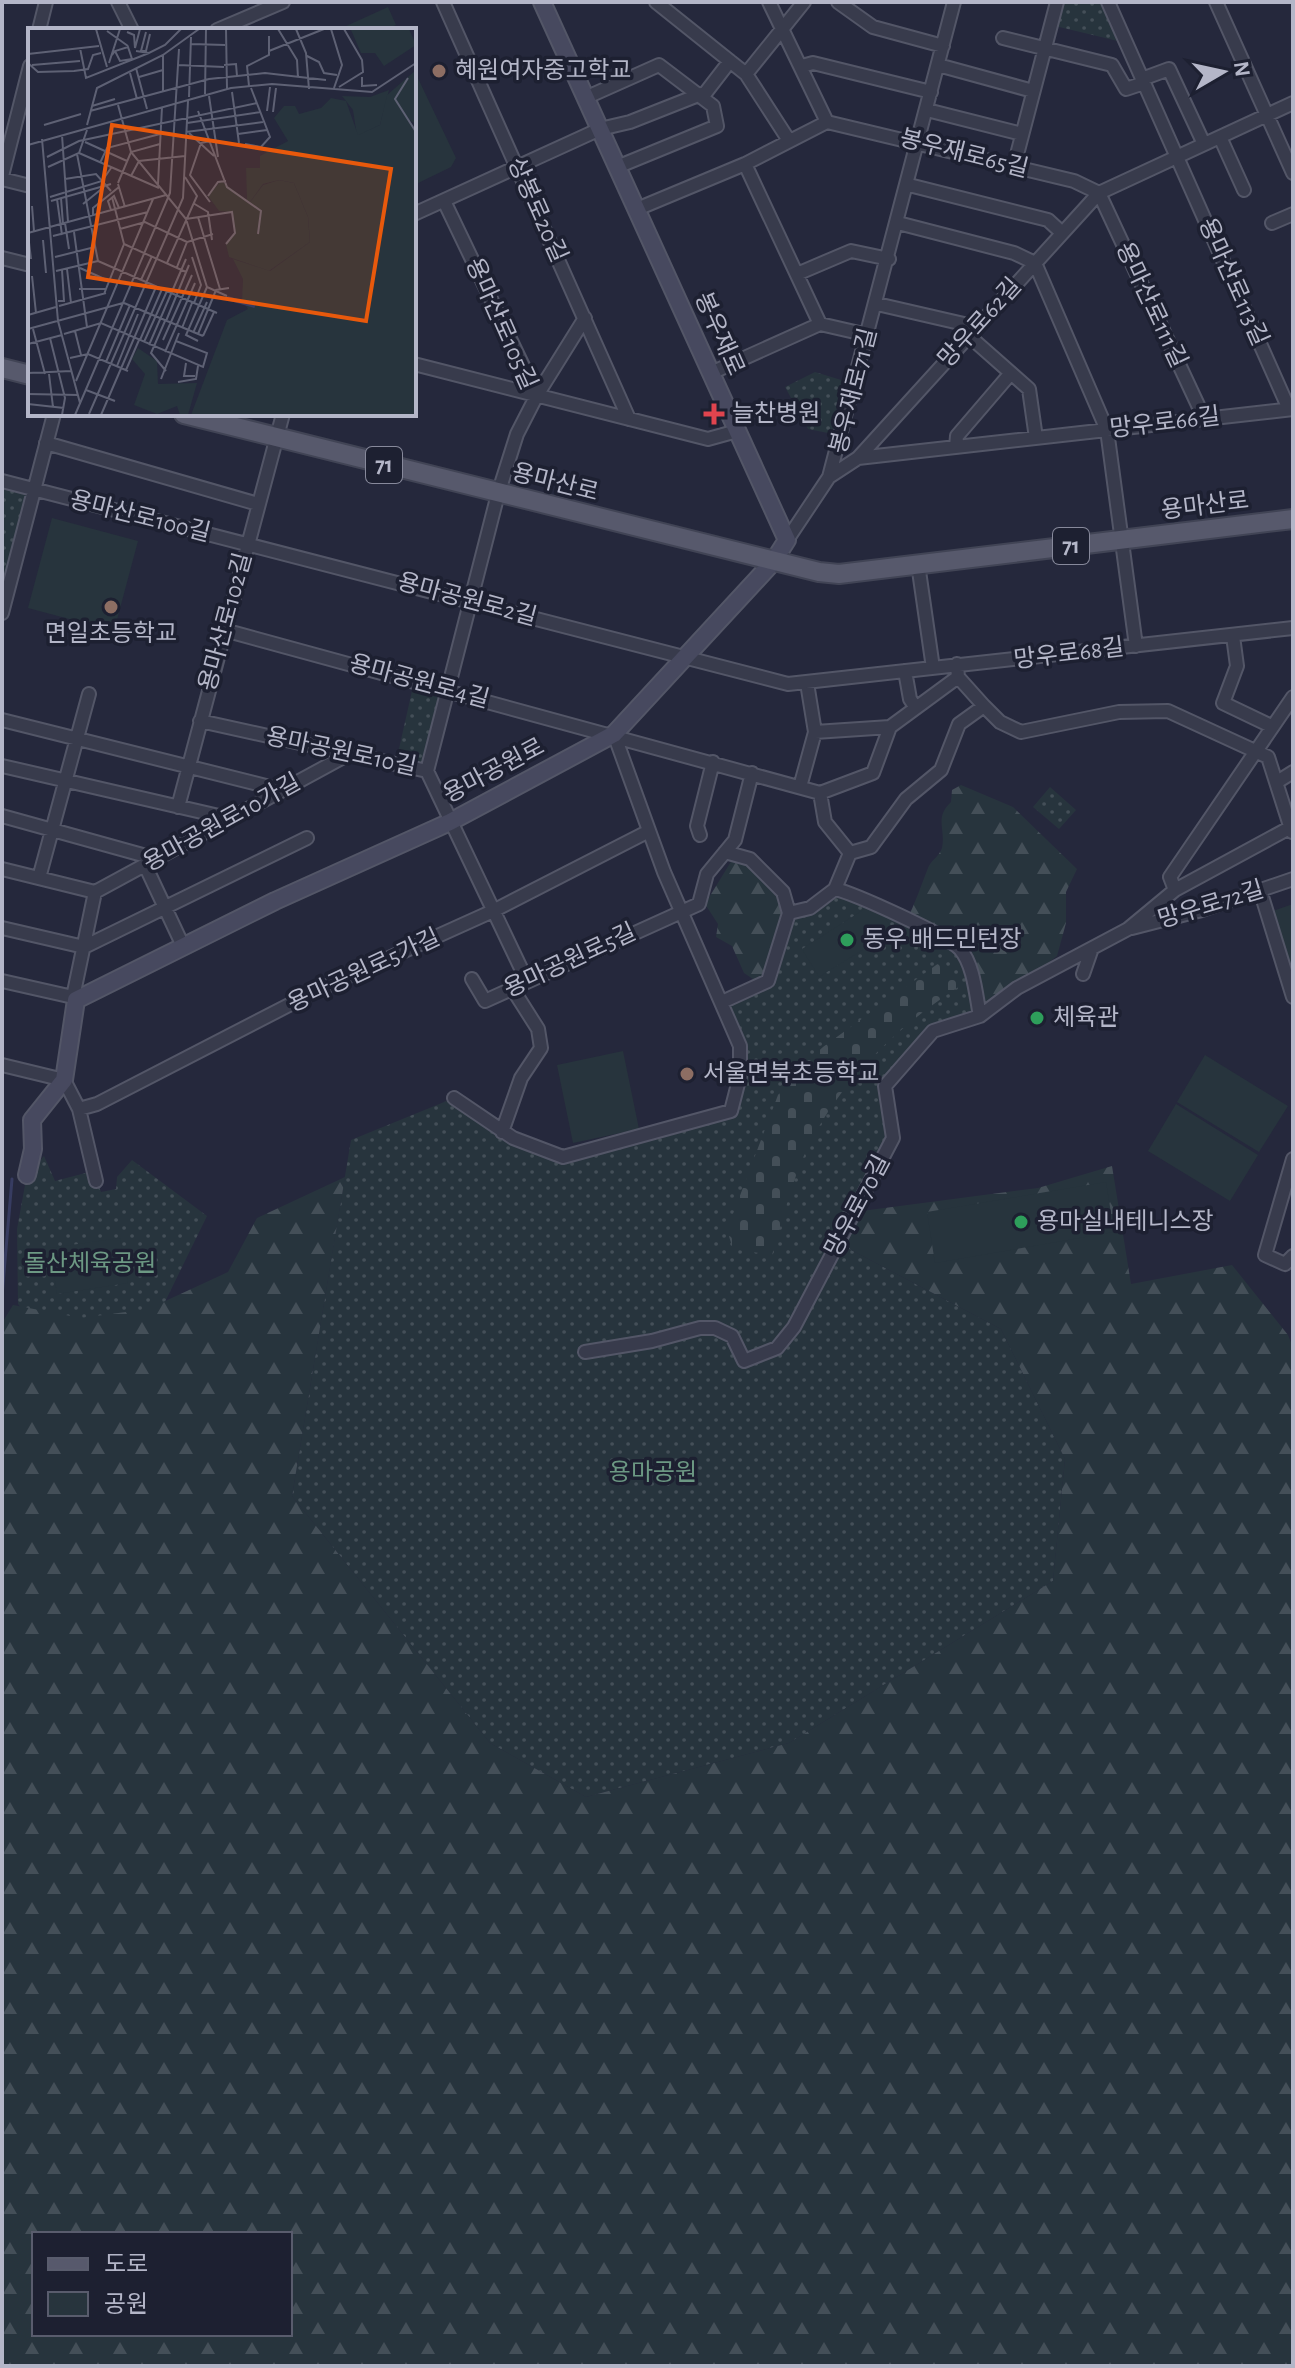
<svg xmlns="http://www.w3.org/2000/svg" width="1295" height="2368" viewBox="0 0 1295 2368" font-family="'Alegreya Sans','Noto Sans KR',sans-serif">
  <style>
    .green { fill: url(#green-dots) }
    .forest { fill: url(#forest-firs); fill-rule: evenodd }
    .cemetery { fill: url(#cemetery-stones) }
    .pitch { fill: #27343d }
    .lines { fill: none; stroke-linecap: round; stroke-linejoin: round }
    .stream { stroke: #373c61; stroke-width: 3 }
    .street-casing { stroke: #535667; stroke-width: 16 }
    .secondary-casing { stroke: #535667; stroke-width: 20 }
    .primary-casing { stroke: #414455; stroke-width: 22 }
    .street { stroke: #383b4c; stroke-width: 12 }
    .secondary { stroke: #47495f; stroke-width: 16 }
    .primary { stroke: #57596c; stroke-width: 18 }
    .education-dot { fill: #8d6e63; stroke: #1d2031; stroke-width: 3 }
    .health-dot { fill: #e0444e; stroke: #1d2031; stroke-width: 3 }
    .leisure-dot { fill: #2e9e5b; stroke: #1d2031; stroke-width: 3 }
    .labels { text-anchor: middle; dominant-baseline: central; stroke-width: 7; stroke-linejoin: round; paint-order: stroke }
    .shield { fill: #1d2031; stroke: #87899b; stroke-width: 2 }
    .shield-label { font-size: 22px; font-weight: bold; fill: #b4b6c8 }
    .poi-label { font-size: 24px; fill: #b4b6c8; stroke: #1d2031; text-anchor: start }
    .street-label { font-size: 24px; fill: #b4b6c8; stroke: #1d2031 }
    .park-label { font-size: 24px; fill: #6c9883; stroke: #1d2031 }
    .inset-river { fill: none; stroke: #373c61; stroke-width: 4 }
    .inset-road { fill: none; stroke: #5e6174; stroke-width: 2 }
    .view { fill: #e8590c; fill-opacity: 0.15; stroke: #e8590c; stroke-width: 4 }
    .inset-edge { fill: none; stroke: #b4b6c8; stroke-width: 4 }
  </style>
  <defs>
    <pattern id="green-dots" width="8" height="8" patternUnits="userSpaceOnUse" patternTransform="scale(2)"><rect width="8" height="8" fill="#27343d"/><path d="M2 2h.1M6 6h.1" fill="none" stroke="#444f58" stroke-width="1.8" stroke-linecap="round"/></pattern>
    <pattern id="forest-firs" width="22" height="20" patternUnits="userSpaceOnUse" patternTransform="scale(2)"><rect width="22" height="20" fill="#27343d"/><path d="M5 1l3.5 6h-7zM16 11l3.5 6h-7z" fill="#444f58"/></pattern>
    <pattern id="cemetery-stones" width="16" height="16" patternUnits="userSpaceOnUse" patternTransform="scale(2)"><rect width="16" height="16" fill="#27343d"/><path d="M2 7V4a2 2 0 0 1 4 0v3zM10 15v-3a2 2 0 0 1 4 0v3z" fill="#444f58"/></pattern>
  </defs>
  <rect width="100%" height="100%" fill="#25283c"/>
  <path class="green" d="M1057 2H1108L1126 43 1051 25Z
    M815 372 851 383 838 435 808 429 785 387Z
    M2 487 27 493 6 575 2 574Z
    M414 682 446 690 427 769 396 762Z
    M1050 787 1076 810 1059 829 1033 807Z
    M835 889 960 949 980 1016 933 1031 885 1086 893 1138 838 1243 1001 1329 1065 1459 1053 1581 789 1743 586 1797 490 1743 292 1496 351 1140 454 1098 513 1138 563 1157 730 1111 740 1046 722 1002 768 981 789 913Z
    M44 1156 55 1181 93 1171 101 1192 116 1189 117 1177 132 1160 207 1216 163 1306 42 1334 18 1304 17 1229 27 1174Z"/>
  <path class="forest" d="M961 785 1013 807 1077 869 1066 892V923L1057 956 980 1016 960 949 907 920C915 903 921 886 928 868 931 860 939 857 942 848 946 829 934 818 951 802L952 790Z
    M732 860C748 863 753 868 763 879 796 912 778 937 765 976L756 981 744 973 732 946 716 937 718 924 705 904Z
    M1112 1166 1131 1284 1232 1265 1288 1335 1293 1348V2366H2V1323L13 1305 81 1318 148 1309 228 1272 257 1218 345 1177 292 1496 490 1743 586 1797 789 1743 1053 1581 1065 1459 1001 1329 838 1243 854 1212 1038 1188ZM34 2234H290V2334H34Z"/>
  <path class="cemetery" d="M943 960 960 986C900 1025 846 1075 812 1139 793 1174 784 1217 772 1255L733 1249 727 1230 778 1095 800 1068 823 1047Z"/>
  <path class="pitch" d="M388 7 396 25 385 30H345L344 27Z
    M414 70 456 158 451 167 414 185Z
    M52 518 138 541 114 631 28 608Z
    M1293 904V974L1273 911Z
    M874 907 881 911 893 931 819 977 802 949 866 908Z
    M623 1051 639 1129 573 1143 557 1065Z
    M1205 1055 1288 1106 1259 1152 1177 1102Z
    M1176 1104 1258 1155 1230 1201 1148 1151Z
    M1106 1182 1114 1232 935 1263 927 1212Z
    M120 1238 128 1283 57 1294 50 1248Z"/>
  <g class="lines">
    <path class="stream" d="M2 1296 12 1179"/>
    <defs>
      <path id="street" d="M118 2 132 30
        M443 2 629 419
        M656 2 746 74 788 139
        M838 2 873 27 943 46
        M1108 2 1289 409
        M1216 2 1293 173
        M39 30 46 2
        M217 30 283 2
        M1003 38 1112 65 1126 89 1144 83
        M938 65 1033 91
        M802 66 813 63 931 92
        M746 74 804 2
        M1142 79 1169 69 1204 144
        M703 96 730 61
        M585 98 659 65 713 106 717 126 617 167
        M927 110 1022 134
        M827 122 1074 181 1099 193 1204 418
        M1220 137 1244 190
        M745 164 820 324
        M1014 166 1057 2
        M2 176 30 66
        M2 179 30 186
        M909 185 1048 220 1061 232
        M637 209 745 164 827 122 769 2
        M414 214 600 129 630 122 701 94
        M898 223 1014 253 1035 263 1107 430 1136 646
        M1272 223 1293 214
        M2 258 30 265
        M797 274 851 251 889 259
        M877 304 977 327
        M969 336 1029 389 1036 438
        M414 364 708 439 737 431
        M711 373 820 324 868 335
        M537 395 585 318
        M46 443 258 504
        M956 447 957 436 1011 373
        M858 458 1293 409
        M829 477 954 2
        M2 481 788 684 1293 628
        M787 540 829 477 858 458 1099 193 1293 103
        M918 564 933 668
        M2 613 54 414
        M224 630 820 793 873 773 890 727 958 677 957 664
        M1233 636 1237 666 1223 703 1271 726
        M905 671 910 699 916 708
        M958 677 984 706
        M2 720 282 790
        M200 721 427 771 527 981
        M815 732 890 727
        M2 766 232 819
        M427 771 498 494 517 434 537 395 444 201
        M1277 782 1293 772
        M800 787 815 732 807 683
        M820 793 825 822 850 853
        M178 807 283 414
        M2 816 157 859
        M700 835 697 826 713 762
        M145 865 183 946
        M2 869 95 892
        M39 878 89 694
        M835 889 850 853 871 847 906 799 941 770 959 724 984 706 1000 722 1021 732 1119 712 1168 711 1268 757 1292 832
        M835 889C856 894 948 936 960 949 974 965 976 996 980 1016
        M1175 890 1170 877 1293 697
        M1260 890 1293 997
        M95 892 349 754
        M789 913 810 908 835 889
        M2 928 84 947 307 838
        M1132 928 1202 910 1293 879
        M1083 974 1091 951
        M472 979 485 1001 699 904 707 874 735 840 752 773
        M2 981 73 997
        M76 1000 73 997 95 892
        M722 1002 768 981 789 913 783 892 750 859 725 852
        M2 1065 64 1080 79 1109 96 1181
        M454 1098 513 1138 563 1157 731 1111 740 1076V1046L664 872 614 734
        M79 1109 97 1104 318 990 493 911 649 831
        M502 1132 521 1078 541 1048 538 1029 512 988
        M1293 1159 1265 1255 1285 1264 1293 1256
        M585 1352 652 1341 700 1328H715L732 1336 744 1361 777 1348 794 1327 893 1138 885 1086 933 1031 980 1016 1017 988 1128 929 1175 890 1293 826"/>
      <path id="secondary" d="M27 1175 33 1149 32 1120 64 1080 76 1000 275 901 450 822 614 734 773 562 787 540 542 2"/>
      <path id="primary" d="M2 368 30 375
        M184 414 819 572 839 574 1293 519"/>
    </defs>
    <use href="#street" class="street-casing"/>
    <use href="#secondary" class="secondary-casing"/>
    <use href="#primary" class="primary-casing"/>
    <use href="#street" class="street"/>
    <use href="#secondary" class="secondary"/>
    <use href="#primary" class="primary"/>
  </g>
  <g class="education-dot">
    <circle cx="439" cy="71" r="8"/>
    <circle cx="111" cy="607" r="8"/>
    <circle cx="687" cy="1074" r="8"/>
  </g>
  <path class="health-dot" d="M710 402h8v8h8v8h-8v8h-8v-8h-8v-8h8z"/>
  <g class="leisure-dot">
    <circle cx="847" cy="940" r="8"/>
    <circle cx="1037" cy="1018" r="8"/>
    <circle cx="1021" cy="1222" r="8"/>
  </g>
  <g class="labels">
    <g class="shield">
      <rect x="366" y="447" width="36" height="36" rx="6"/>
      <rect x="1053" y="528" width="36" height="36" rx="6"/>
    </g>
    <g class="shield-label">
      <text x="384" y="465">71</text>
      <text x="1071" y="546">71</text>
    </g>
    <g class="poi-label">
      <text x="455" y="71">혜원여자중고학교</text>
      <text x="732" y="414">늘찬병원</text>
      <text x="111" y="634" text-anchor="middle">면일초등학교</text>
      <text x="863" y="940">동우 배드민턴장</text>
      <text x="1053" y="1018">체육관</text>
      <text x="703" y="1074">서울면북초등학교</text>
      <text x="1037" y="1222">용마실내테니스장</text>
    </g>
    <g class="street-label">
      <text transform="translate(964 154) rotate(14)">봉우재로65길</text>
      <text transform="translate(537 210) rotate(66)">상봉로20길</text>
      <text transform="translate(1233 282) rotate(66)">용마산로113길</text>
      <text transform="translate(1151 305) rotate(65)">용마산로111길</text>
      <text transform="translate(980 323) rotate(-48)">망우로62길</text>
      <text transform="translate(501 324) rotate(66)">용마산로105길</text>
      <text transform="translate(719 334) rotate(66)">봉우재로</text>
      <text transform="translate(854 391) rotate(-76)">봉우재로71길</text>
      <text transform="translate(1165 423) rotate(-7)">망우로66길</text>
      <text transform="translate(555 483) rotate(14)">용마산로</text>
      <text transform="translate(1205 506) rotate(-7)">용마산로</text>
      <text transform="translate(140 517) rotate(14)">용마산로100길</text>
      <text transform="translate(467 600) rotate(15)">용마공원로2길</text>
      <text transform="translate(226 622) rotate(-75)">용마산로102길</text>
      <text transform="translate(1069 654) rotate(-7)">망우로68길</text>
      <text transform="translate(419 682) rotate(15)">용마공원로4길</text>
      <text transform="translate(341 752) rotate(12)">용마공원로10길</text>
      <text transform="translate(494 771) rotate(-28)">용마공원로</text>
      <text transform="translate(222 823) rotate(-29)">용마공원로10가길</text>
      <text transform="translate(1211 905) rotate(-17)">망우로72길</text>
      <text transform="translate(570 961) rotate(-25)">용마공원로5길</text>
      <text transform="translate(364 971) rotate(-25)">용마공원로5가길</text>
      <text transform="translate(858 1206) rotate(-62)">망우로70길</text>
    </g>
    <g class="park-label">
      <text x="90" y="1264">돌산체육공원</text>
      <text x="653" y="1473">용마공원</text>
    </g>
  </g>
  <g transform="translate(28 28)">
    <rect width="388" height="388" fill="#25283c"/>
    <path d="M361 62 352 97 329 108 325 82 314 68 342 69ZM251 152 266 155 280 189 282 214 241 243 201 229 198 216 207 205 204 184 191 183 180 168 193 153 222 174 235 157ZM110 320 129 333 130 356 169 355 160 387H152L149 378 129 386 106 377 117 346 104 331Z" fill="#27343d"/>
    <path d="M381 1 388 17 356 38 347 25H333L323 2ZM388 42V96L381 92 388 100V387H163L199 292 220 281 214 272 215 251 205 231 242 243 282 214 280 189 266 155 251 152 235 156 222 174 219 172 218 140H232V128L260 113 246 90 256 78H267L271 86 293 80 303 70 318 73 330 107 352 97 359 67Z" fill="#27343d"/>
    <path class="inset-river" d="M199 270 227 278"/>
    <path class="inset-road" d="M68 1 79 39M198 1 199 61M250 1 269 32 270 50M268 1 278 25 281 61M303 1 314 37 306 60M79 3 100 18M99 4 106 7 107 20 112 1M118 4 113 23H118L122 6M163 16 197 17M52 20 58 50 121 25M108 23 121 25 137 17 153 1M241 23 296 1M0 26 71 18M84 27 87 23 100 19 104 31 92 33 87 23M279 28 291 34 296 45 309 47M0 35 10 44 46 43 60 41 65 27 73 25M81 35 92 1M4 37 52 33M150 37 196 39M196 37 208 36 209 48M108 40 119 81M102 45 109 71M111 49 135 42M334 49V58L349 57M380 50 367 71 388 104M221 58 219 38 241 27V8M311 59 335 44 334 32 316 1M135 64V27M204 64 211 115M177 66 178 1M181 68 190 129M161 69 163 9M90 77 103 124 158 191 179 259 199 268M64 78 87 71M62 83 181 51 237 45 298 52M170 83 199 159 233 183 230 206M239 83 242 59M245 84 248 60M159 95 233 84M16 97 53 86M59 97 69 60 135 27 171 1M158 104 235 94M161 105 186 128M210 106 239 102M34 107 40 194M14 111 30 293 52 375M57 114 99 133M217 116 233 119 242 109 223 60M0 117 203 60 244 56 344 64 388 35M51 125 131 160M49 126 70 233M19 129 51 113 229 75M72 135 79 120 132 106M20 139 51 125 59 102M103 148 111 133 157 128M37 151 68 146 83 163M90 155 103 124 132 116M90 156 97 179M130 156 134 79M180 168 190 154 198 153M22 169 74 153 83 140M33 170 35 196M29 171 34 207M23 173 83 156M182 174 162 147 173 115 187 112M165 175 180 184 184 212M55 176 76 159M4 178 6 203M83 182 80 173 86 168 91 180M65 187V180L91 159M170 189 192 261M158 191 204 184 207 205 198 216M37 195 41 221M92 201 117 194 159 214M46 204 59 299M0 205 138 167M0 206 3 231M25 208 120 184M15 212 18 245M96 216 158 244M27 229 67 219M164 229 173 257 166 275M70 233 189 285M139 235 169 168 157 149M149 239 159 214 185 206M52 240 81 253M39 241 43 275M28 243 70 233M4 248 8 285M113 252 124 228M51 261H78M76 266 96 216 84 169M30 273H36L34 242M96 275 175 308M31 278 78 265M0 287 28 279M137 293 123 325 138 343M138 293 161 237M154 300 164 275M0 301 95 275M5 301 17 346M47 303 53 327M165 305 179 274M36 306 73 295 175 339 179 325 148 313M170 306 188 262 201 260M175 308 186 284M22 310 37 370 34 387M112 312 134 261M135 312 164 247M170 313 158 307 179 259M116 314 139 263M0 316 34 307M121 317 158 231M137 324 167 255M42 330 60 326 100 343M78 334 102 277M158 335 156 348H167M89 338 110 286M98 342 111 312M0 345 43 343M21 346 25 379M133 351 151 305M48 353 125 171M150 354 168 351 170 338M58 362 87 373M0 366 50 367M0 376 36 380M61 386 155 170 160 73M47 387 142 165 151 21M73 387 128 259"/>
    <path class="view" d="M84 97 363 141 338 293 60 249Z"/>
    <rect width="388" height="388" class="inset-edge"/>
  </g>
  <rect width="1295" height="2368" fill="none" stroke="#b4b6c8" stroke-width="8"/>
  <rect x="32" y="2232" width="260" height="104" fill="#1d2031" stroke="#595c6d" stroke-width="2"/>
  <rect x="48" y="2258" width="40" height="12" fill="#57596c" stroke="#595c6d" stroke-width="2"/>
  <text x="104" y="2272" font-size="24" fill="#b4b6c8">도로</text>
  <rect x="48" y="2292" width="40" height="24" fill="#27343d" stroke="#595c6d" stroke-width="2"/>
  <text x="104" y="2312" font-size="24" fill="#b4b6c8">공원</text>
  <g transform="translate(1223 72) rotate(81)" stroke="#1d2031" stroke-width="6" paint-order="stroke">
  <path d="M0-6L14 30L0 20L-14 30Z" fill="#b4b6c8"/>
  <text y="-12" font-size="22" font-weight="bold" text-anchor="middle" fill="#b4b6c8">N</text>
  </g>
</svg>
